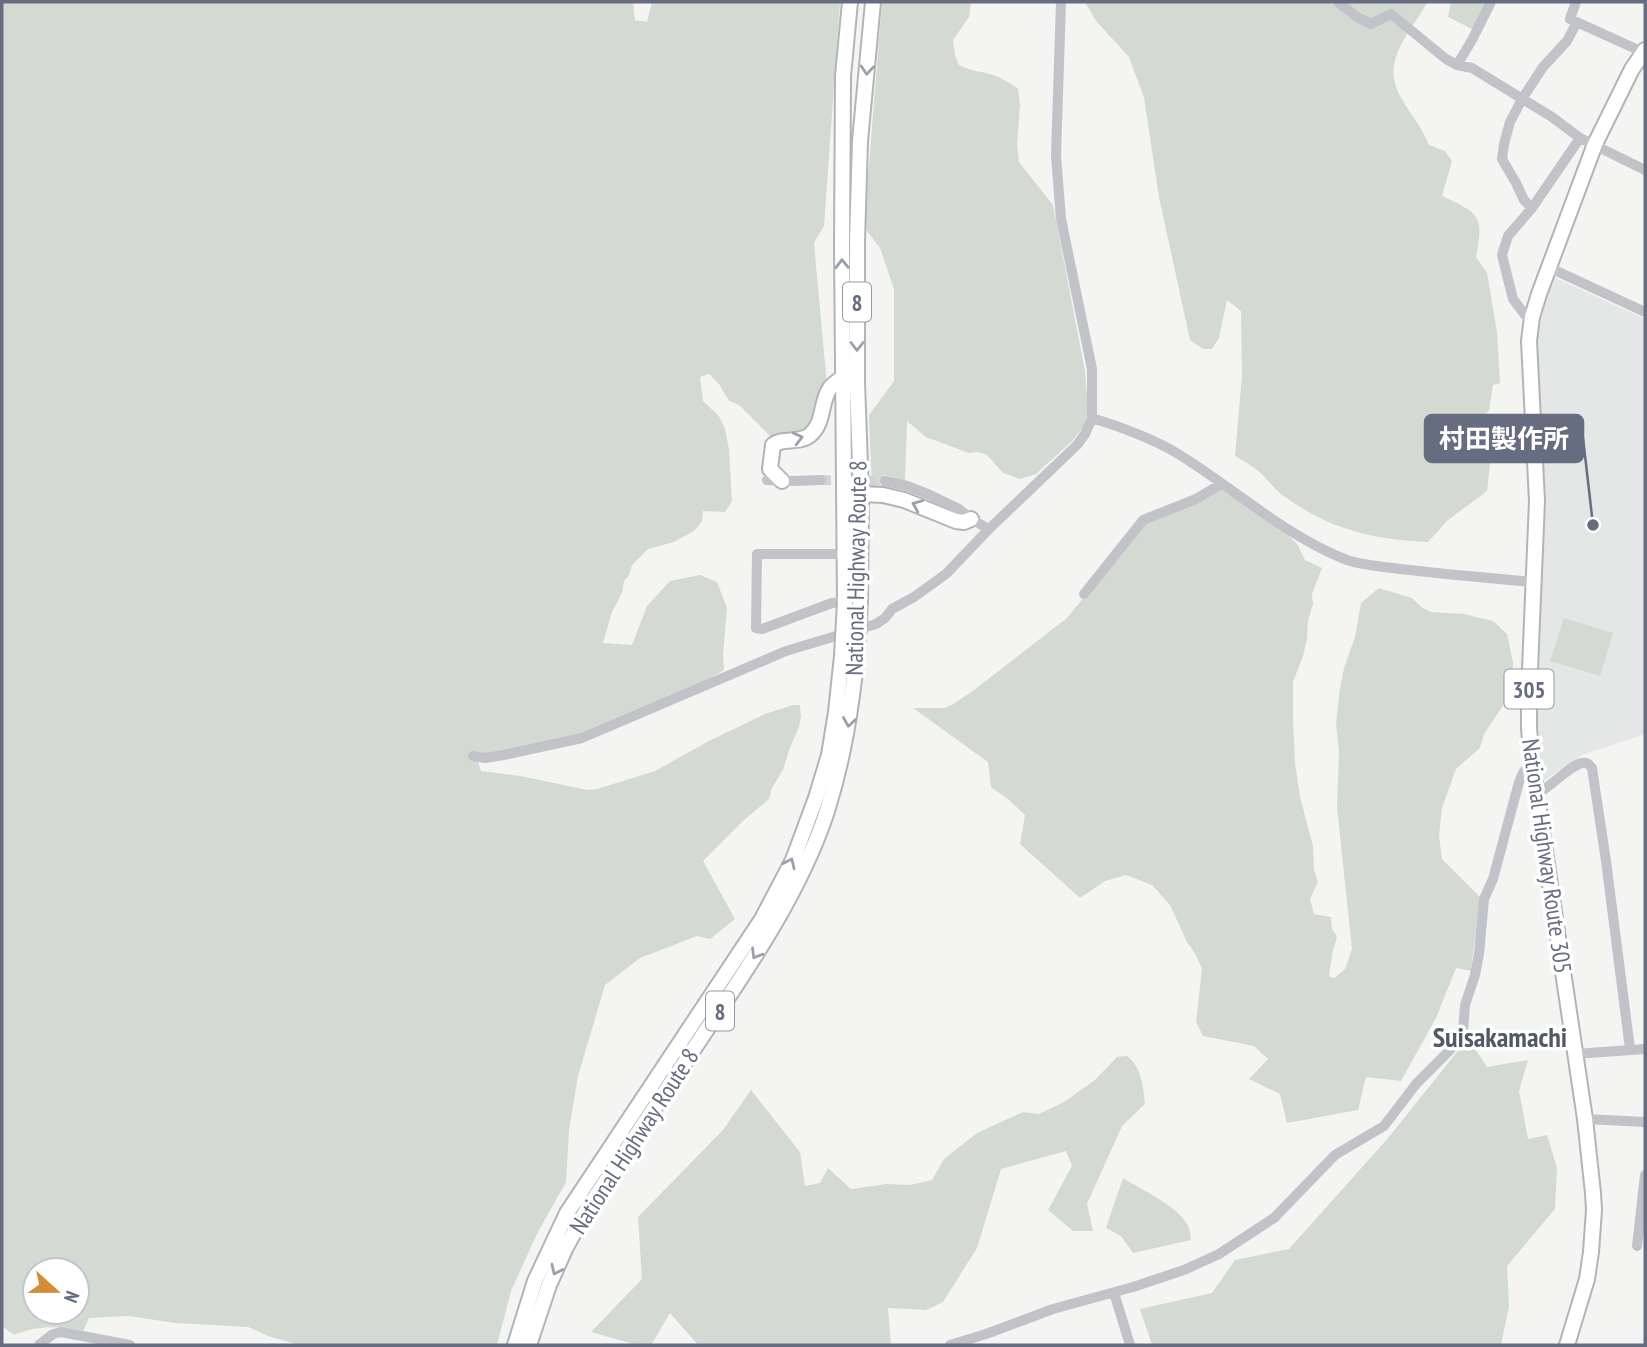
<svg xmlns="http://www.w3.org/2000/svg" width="1647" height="1347" viewBox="0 0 1647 1347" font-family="'PT Sans Narrow','Noto Sans JP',sans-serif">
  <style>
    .built { fill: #e5e6e6 }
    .green { fill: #d3dad2; fill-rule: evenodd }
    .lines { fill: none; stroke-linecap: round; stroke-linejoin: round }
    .minor-tunnel { stroke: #d1d3d6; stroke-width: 10; stroke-dasharray: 10 5; stroke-linecap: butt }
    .highway-casing { stroke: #b2b4b8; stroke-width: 18 }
    .minor { stroke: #c1c3c8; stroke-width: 10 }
    .highway { stroke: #fff; stroke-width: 14 }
    .highway-bridge-casing { stroke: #b2b4b8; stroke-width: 18; stroke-linecap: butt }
    .highway-bridge { stroke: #fff; stroke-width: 14 }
    .oneway { stroke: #9ca0ad }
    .labels { text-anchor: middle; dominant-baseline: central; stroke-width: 7; stroke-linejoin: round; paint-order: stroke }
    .shield { fill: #fff; stroke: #9599a7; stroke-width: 2 }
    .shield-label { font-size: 23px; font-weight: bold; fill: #676d81 }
    .street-label { font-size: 24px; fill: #676d81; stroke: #fff }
    .quarter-label { font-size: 28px; font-weight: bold; fill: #545967; stroke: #fff }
    .leader { fill: none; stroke: #676d81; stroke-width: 2.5 }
    .callout-dot { fill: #676d81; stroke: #fff; stroke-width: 2.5 }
    .callout { fill: #676d81; stroke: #676d81; stroke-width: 2.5 }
    .callout-label { font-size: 26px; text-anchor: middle; font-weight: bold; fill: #fff }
  </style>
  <rect width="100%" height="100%" fill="#f4f5f2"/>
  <path class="built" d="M1551 276 1645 319V734L1582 755 1542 782 1534 692 1536 355 1539 314Z"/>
  <path class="green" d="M2 2H633L635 20 647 22 652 2H840L824 226 814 243 827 385 813 425 802 435 773 439 739 405 729 401 719 384 709 374 700 377 703 401 719 416 725 429 729 449 732 501 725 512 703 511 702 521 694 531 674 542 648 549 632 565 629 575 624 581 622 593 612 612 603 643 632 645 647 606 670 581 700 575 717 582 727 608 723 655 724 670 682 695 572 738 478 762 481 771 520 776 588 790 597 789 655 771 707 742 765 714 793 705H800L801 716 799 727 789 750 783 770 772 788 769 799 743 821 703 861 735 919 710 939 697 936 640 958 605 985 578 1076 569 1130 566 1182 537 1234 511 1291 497 1345H299L268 1336 248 1327 175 1323 129 1316 89 1318 83 1331C56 1326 40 1325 14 1335L2 1326ZM35 1270H77V1312H35Z
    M882 2H971L969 17 953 40 955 55 959 65C971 71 980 71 993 75 1002 78 1010 83 1018 89L1020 104 1017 144 1019 162 1053 205 1085 371 1088 410 1084 426 1072 441 1036 474 1020 479 1003 473 987 455 978 452 969 453 926 437 907 421 905 481 884 475 878 490 872 487 869 415 894 381V289L880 248 864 227Z
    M1085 2H1427C1420 17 1408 30 1401 45 1378 89 1414 107 1429 145L1445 151 1452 161 1442 196C1480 214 1484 215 1476 257L1487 273 1497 332 1500 383 1493 385 1489 411 1481 417 1490 464 1487 491 1448 520 1428 542C1372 540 1326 528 1281 494 1273 488 1268 480 1262 474 1254 467 1244 461 1235 456L1242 376 1241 311 1227 300 1219 338 1212 349H1203L1190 340 1159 197 1144 98 1129 57 1096 21Z
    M1451 2H1488L1474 30 1448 17Z
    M1223 487 1283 530 1297 544 1305 560 1322 568 1312 594 1313 604 1308 621 1307 639 1303 656 1293 682V720L1295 763 1300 797 1313 846 1314 870 1318 882 1310 899 1314 914 1331 917 1332 929 1337 937 1333 950 1329 976 1334 978 1345 969 1352 949 1337 807 1339 752 1336 723 1340 688 1344 668 1355 637 1361 603 1379 588 1412 598 1421 607 1431 612 1464 614 1493 621 1507 634 1513 662 1512 692 1484 734 1480 748 1456 769 1442 808 1439 835 1442 859 1480 897 1471 971 1456 968 1436 1018 1401 1081 1366 1077 1358 1110 1287 1123 1280 1094 1249 1079 1268 1059 1254 1046 1203 1036 1196 1022 1202 969 1196 955 1187 942 1170 905 1152 885 1126 875 1105 881 1080 898 1020 844 1025 815 1009 800 991 787 988 762 913 708H944L952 705 974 690 1067 618 1143 525Z
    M1564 618 1613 633 1600 676 1550 661Z
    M1468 1038 1487 1067 1528 1060 1519 1091 1528 1139 1547 1135 1557 1168 1555 1209 1507 1266 1509 1306 1501 1345H1152L1140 1309 1212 1293 1235 1260 1289 1249 1389 1137Z
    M1127 1056C1142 1068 1143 1085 1145 1104L1122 1126 1087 1204 1093 1231H1073L1048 1210 1072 1166 1066 1151 1001 1169 977 1248 943 1302 926 1310 888 1308 891 1345H698L670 1313 651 1345H637L591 1332 642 1279 638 1217 723 1130 751 1090 800 1152 805 1186 820 1183 828 1168 851 1189 887 1184 910 1185 932 1180 944 1159 977 1133 1023 1112 1039 1114 1064 1102 1095 1080 1117 1057Z
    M1123 1178C1141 1189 1177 1206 1187 1224 1190 1228 1190 1235 1191 1240L1133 1253 1121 1236 1106 1228Z"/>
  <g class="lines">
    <path class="minor-tunnel" d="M821 480 885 481"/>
    <defs>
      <path id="highway" d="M782 481 770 469 773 445C783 437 799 444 810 435 825 422 820 402 830 388 833 384 839 380 843 377
        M861 494 883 495 904 500 956 521 964 522 971 519
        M845 602 842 246 843 76 850 2
        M860 603 861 494 857 382V241L860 141 873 2
        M515 1345 535 1281 567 1213 762 919 793 860 816 798 829 755 836 712 842 656
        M529 1345 549 1285 566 1247 586 1211C626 1150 667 1090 707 1029 752 962 802 888 827 811 844 757 851 709 857 654
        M1567 1345 1587 1279 1591 1252 1594 1210 1593 1193 1585 1119 1532 764 1529 728V693L1537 501 1529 341 1532 317 1539 294 1595 144 1632 69 1645 50"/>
    </defs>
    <use href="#highway" class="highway-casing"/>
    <path class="minor" d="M1338 2 1357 17 1371 24 1391 14 1446 59 1457 65 1472 68 1552 117 1580 138 1645 170
      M1576 2 1570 19 1645 53
      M1457 65 1472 40 1491 2
      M1532 208 1524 200 1516 183 1502 159 1504 144 1510 122 1522 99 1543 67 1567 41 1577 22
      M1548 267 1645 312
      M1532 317 1525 315 1513 299 1502 255 1508 236 1532 208 1580 138
      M1092 418C1121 427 1149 437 1175 452 1233 487 1283 535 1347 560 1364 566 1382 566 1400 569 1444 574 1488 578 1533 582
      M767 480 790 481 821 480
      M885 481 907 486 930 495 959 509 971 519 989 529
      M845 554H757L756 628 762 629 832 603 845 602
      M1084 594 1143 520 1196 499 1221 484
      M473 756 485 758 504 755 582 738 786 651 876 624 885 618 892 609 914 597 946 574 989 529 1077 445 1085 434 1092 418V369L1061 219 1056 156 1061 2
      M1536 794C1551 788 1568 766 1582 763 1588 762 1588 764 1592 768L1606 861 1630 1049
      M1575 1054 1645 1049
      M1585 1119 1645 1122
      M1637 1246 1645 1175
      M1114 1293 1130 1345
      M39 1345 53 1334 61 1332 130 1345
      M950 1345 986 1334 1053 1309 1133 1287 1184 1270 1219 1254 1274 1218 1335 1155 1384 1126 1416 1084 1450 1050 1463 1033 1465 1005 1475 975 1479 954 1484 899 1493 879 1519 782 1524 771 1532 764"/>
    <use href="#highway" class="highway"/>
    <defs>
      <path id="highway-bridge" d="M857 654 860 603
        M842 656 845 602"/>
    </defs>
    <use href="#highway-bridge" class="highway-bridge-casing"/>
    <use href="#highway-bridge" class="highway-bridge"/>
  </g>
  <defs><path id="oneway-chevron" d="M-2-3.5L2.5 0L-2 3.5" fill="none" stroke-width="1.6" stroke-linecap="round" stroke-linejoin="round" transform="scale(1.75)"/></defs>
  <g class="oneway">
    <use href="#oneway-chevron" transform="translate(867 70) rotate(95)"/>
    <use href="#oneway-chevron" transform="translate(842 264) rotate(-91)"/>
    <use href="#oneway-chevron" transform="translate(857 346) rotate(90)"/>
    <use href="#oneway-chevron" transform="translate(798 438) rotate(-14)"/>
    <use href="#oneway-chevron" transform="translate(917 505) rotate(-157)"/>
    <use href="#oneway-chevron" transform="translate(849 722) rotate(99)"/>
    <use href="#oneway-chevron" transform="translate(790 863) rotate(-65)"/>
    <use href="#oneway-chevron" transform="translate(756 954) rotate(121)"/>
    <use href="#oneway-chevron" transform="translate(556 1270) rotate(115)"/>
  </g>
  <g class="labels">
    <g class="shield">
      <rect x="843" y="282.5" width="28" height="39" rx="5"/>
      <rect x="1504.5" y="669.5" width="49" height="39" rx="5"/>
      <rect x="706" y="991.5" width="28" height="39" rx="5"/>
    </g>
    <g class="shield-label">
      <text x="857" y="302">8</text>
      <text x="1529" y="689">305</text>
      <text x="720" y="1011">8</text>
    </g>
    <g class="street-label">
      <text transform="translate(856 568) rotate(-89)">National Highway Route 8</text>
      <text transform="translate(1547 856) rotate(82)">National Highway Route 305</text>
      <text transform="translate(634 1141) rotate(-57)">National Highway Route 8</text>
    </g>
    <g class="quarter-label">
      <text x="1500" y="1036">Suisakamachi</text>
    </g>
  </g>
  <path class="leader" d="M1593 525L1583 438"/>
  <circle class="callout-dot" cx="1593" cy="525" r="7"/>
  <rect class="callout" x="1425" y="415" width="158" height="47" rx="7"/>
  <g class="callout-label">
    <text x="1504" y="448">村田製作所</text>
  </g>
  <rect width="1647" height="1347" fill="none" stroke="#676d81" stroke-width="7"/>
  <g transform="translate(56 1291) rotate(111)"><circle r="33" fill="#ffffff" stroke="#c2c5cd" stroke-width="2"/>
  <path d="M0-5L12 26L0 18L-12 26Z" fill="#d48d34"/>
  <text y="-10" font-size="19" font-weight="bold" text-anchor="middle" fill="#676d81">N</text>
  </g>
</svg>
